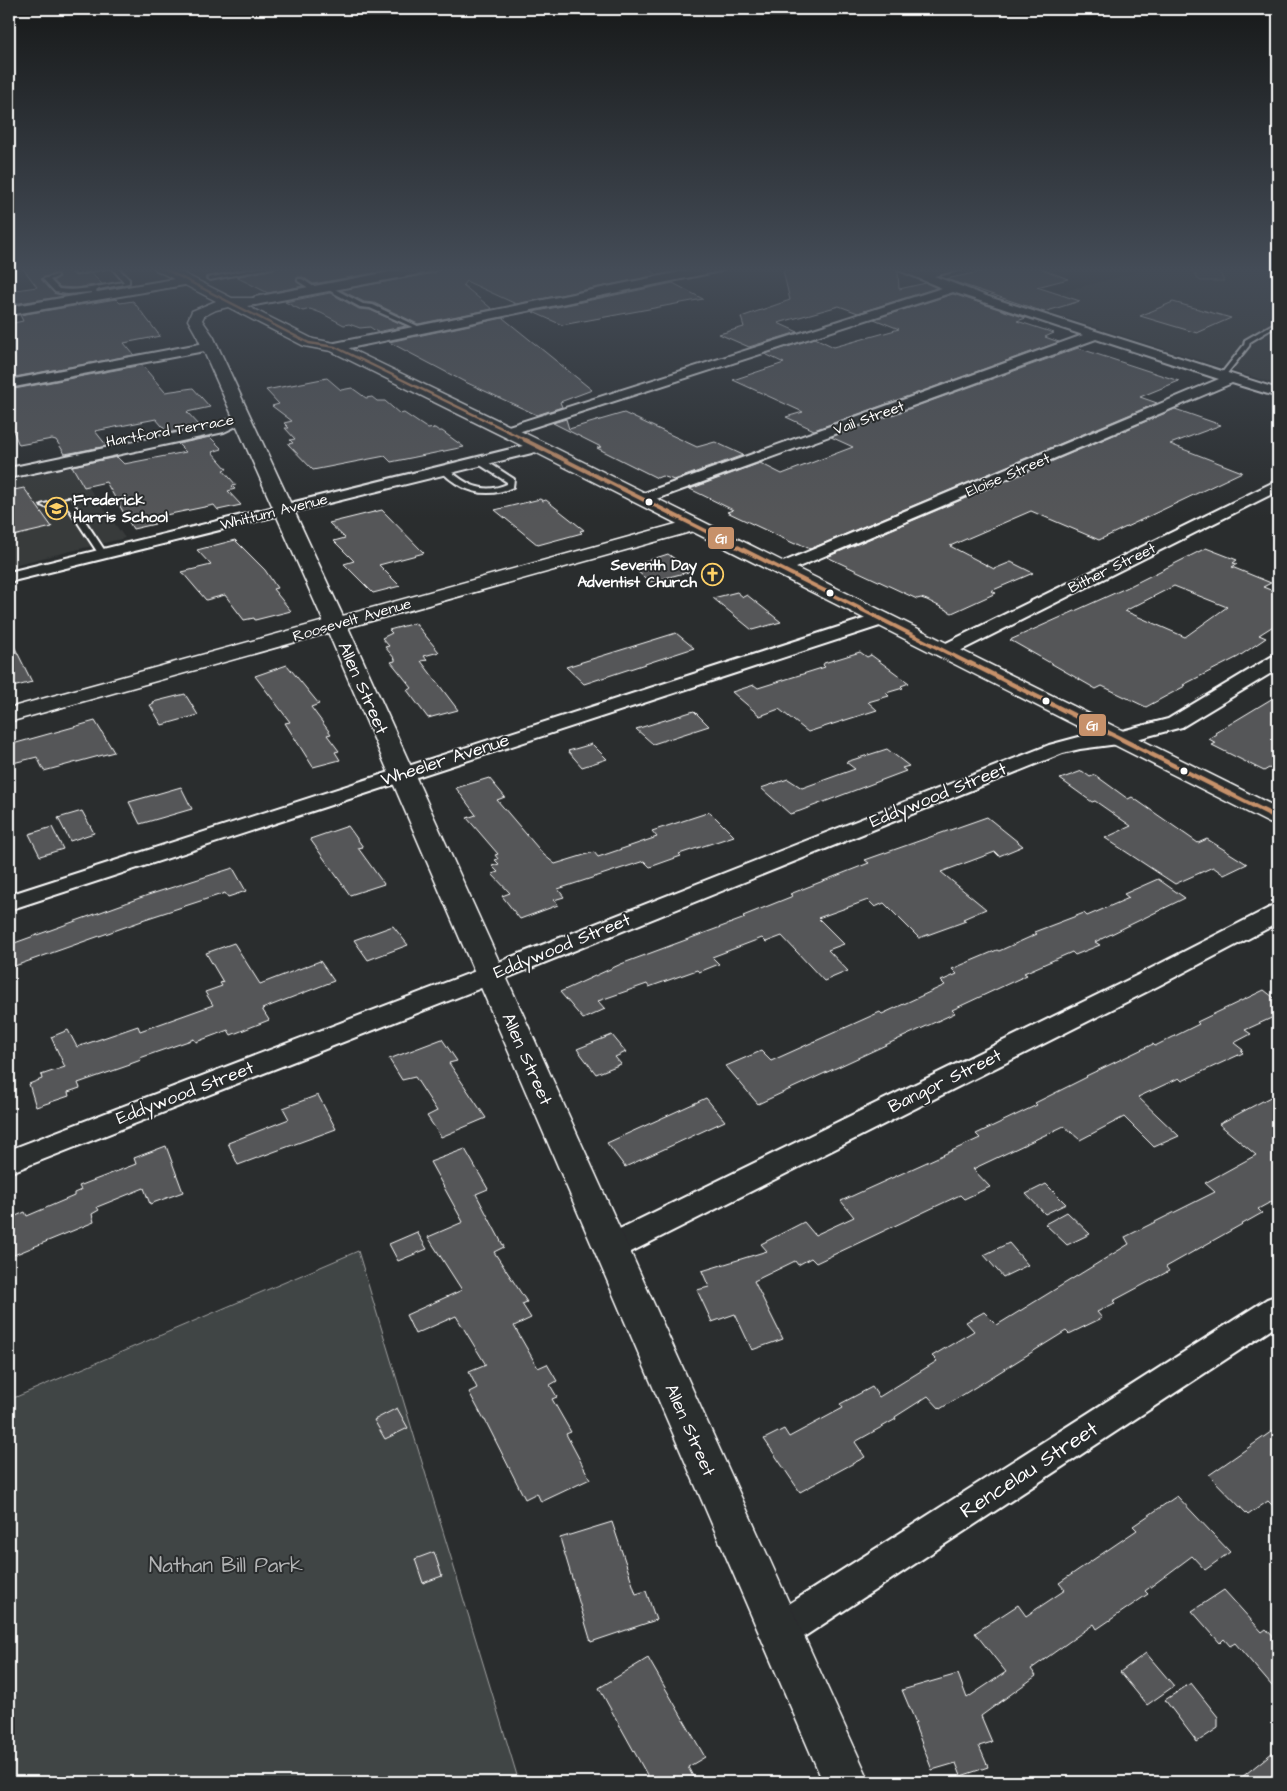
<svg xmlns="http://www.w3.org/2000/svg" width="1287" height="1791" viewBox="0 0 1287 1791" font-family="'Architects Daughter',sans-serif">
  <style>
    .built { fill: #373a3b }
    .green { fill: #414445; stroke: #a0a2a2 }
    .building { fill: #555758; stroke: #fff; fill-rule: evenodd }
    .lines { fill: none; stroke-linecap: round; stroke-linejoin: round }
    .service-casing { stroke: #fff; stroke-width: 4 }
    .minor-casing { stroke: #fff; stroke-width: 4 }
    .tertiary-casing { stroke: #fff; stroke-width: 3 }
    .primary-casing { stroke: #fff; stroke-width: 3 }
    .service { fill: #2a2d2e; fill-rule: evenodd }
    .minor { fill: #2a2d2e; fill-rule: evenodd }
    .tertiary { fill: #2a2d2e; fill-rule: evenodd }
    .primary { fill: #2a2d2e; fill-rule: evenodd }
    .bus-1-far2-casing { stroke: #2a2d2e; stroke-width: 4.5 }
    .bus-1-far1-casing { stroke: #2a2d2e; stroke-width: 6 }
    .bus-1-casing { stroke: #2a2d2e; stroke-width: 8 }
    .bus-1-far2 { stroke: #c7916a; stroke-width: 2.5 }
    .bus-1-far1 { stroke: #c7916a; stroke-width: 4 }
    .bus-1 { stroke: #c7916a; stroke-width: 4.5 }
    .bus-dot { fill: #fff; stroke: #2a2d2e; stroke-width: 2 }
    .labels { text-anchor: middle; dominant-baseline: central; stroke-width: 4; stroke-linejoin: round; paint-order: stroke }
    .far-street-label { font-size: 15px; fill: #fff; stroke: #2a2d2e }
    .far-poi-label { font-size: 15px; font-weight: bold; fill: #fff; stroke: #2a2d2e; text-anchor: start }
    .street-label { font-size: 18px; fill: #fff; stroke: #2a2d2e }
    .near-street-label { font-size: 21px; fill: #fff; stroke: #2a2d2e }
    .near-park-label { font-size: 21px; fill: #b3b4b5; stroke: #2a2d2e }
    .line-badge { stroke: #2a2d2e; stroke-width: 2 }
    .badge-label { font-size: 14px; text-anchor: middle; font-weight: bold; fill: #fff }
  </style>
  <rect width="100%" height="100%" fill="#2a2d2e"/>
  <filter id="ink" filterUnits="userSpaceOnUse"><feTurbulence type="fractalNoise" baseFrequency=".02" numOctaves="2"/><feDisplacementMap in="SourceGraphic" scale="10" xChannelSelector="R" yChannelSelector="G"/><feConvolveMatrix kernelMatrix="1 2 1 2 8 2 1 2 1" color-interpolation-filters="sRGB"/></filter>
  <g filter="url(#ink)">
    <path class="built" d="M1156 267H1278V385L1019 303Z
      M74 467 125 538 9 566V481Z"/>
    <path class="green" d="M1185 267H1247L1218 270 1224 281H1200L1191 269Z
      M358 1251 519 1782H9V1400Z"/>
    <path class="building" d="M22 267H85L73 270 71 272 76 276 91 273 102 284 75 288 60 287 53 281 59 277 56 273 41 279 54 293 65 296 13 304 9 296V291L37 287Z
      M277 267H407L313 284 303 277H298L296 281 303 286 268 293 236 277 275 269Z
      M442 267H643L658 275 516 304 466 281 463 285 492 309 418 324 374 303 364 302 341 290 434 273Z
      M809 267H892L898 272 899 289 926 283 937 288 858 313 839 306 778 323 798 332 749 347 719 334 744 327 741 317 790 300 783 271Z
      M1002 267H1037L1068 279 1037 287 1080 301 1044 312 946 279Z
      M673 283 703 299 562 325 533 312Z
      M330 293 359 309 370 310 406 326 377 332 370 327 360 328 349 324 344 325 321 313 310 309 303 311 285 302Z
      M953 294 1026 318 1017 321 1054 333 1045 337 1059 342 814 430 786 417 803 412 733 380 784 363 765 354 815 338 834 347 899 329 874 319Z
      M116 299 120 303 133 301 160 336 124 343 134 355 9 378V324L23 321 20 315Z
      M1173 302 1231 318 1197 333 1140 316Z
      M503 318 592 390 560 402 562 407 537 415 463 381 389 342Z
      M1078 348 1179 381 1140 397 1157 403 810 549 798 543 795 544 727 512 733 510 690 489 760 463 782 474 853 447 831 437Z
      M142 365 165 392 193 388 210 407 187 412 200 426 168 433 156 419 95 431 107 446 65 454 56 440 52 439 19 445 9 421V390Z
      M327 378 341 390 352 388 366 398 372 397 377 401H385L400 414 404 413 428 429 435 428 439 431H442L464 447 391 462 385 456 313 470 288 444 293 443 290 440 295 439 285 428H289L284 423 292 421 272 406 279 404 266 390Z
      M1175 409 1221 425 1170 444 1242 472 1099 540 1031 511 950 546 994 569 1011 562 1033 573 991 591 996 593 952 613 927 600 921 598 917 599 827 557Z
      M624 413 697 447 715 442 743 455 674 480 662 476 657 478 597 448 601 447 553 423 566 419 569 429Z
      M210 437 222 449 212 452 227 469 223 470 236 485 232 486 235 489 228 491 241 505 218 510 214 505 151 518 155 524 133 529 106 482 84 487 72 466 117 457 124 464 186 452 178 444Z
      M24 488 52 527 9 537V491Z
      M540 499 543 501 546 500 584 530 580 531 582 533 538 545 495 510Z
      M382 510 424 553 379 565 400 586 373 593 344 564 354 561 334 541 345 538 329 523Z
      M235 540 265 570 277 588 273 589 291 611 255 620 254 618 244 620 225 595 206 600 182 572 211 565 197 550Z
      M1206 548 1237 560 1233 563 1237 564 1232 567 1271 583 1263 587 1278 593V623L1259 635 1266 638 1238 657 1183 685 1185 686 1146 707 1102 686 1096 689 1010 640 1126 588ZM1174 586 1227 607 1185 637 1125 611Z
      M668 554 692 571 650 582 631 566Z
      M737 592 743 597 747 595 781 622 752 630 713 598Z
      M415 623 439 652 424 656 427 660 421 661 458 710 428 718 407 690 412 688 391 662 395 661V659L385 647 389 646 382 638 392 633 389 630Z
      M676 633 694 648 584 684 566 667Z
      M9 636 32 682 9 688Z
      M860 652 867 657 871 655 909 683 901 686 903 688 886 693 889 696 868 702 877 710 808 732 779 709 760 716 732 692 754 685 758 688 825 667 823 665 824 663Z
      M287 665 319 704 311 707 331 734 327 735 339 751 335 752 340 760 313 767 285 723 290 722 255 676Z
      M185 694 198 715 162 725 150 705 154 704 153 702Z
      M1278 695V772L1269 768 1264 771 1212 745 1216 743 1209 739 1217 734 1215 733Z
      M694 711 709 726 653 744 636 729Z
      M95 721 114 752 44 771 37 757 9 764V745Z
      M592 744 607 759 582 767 568 751Z
      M887 749 909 766 902 768 906 771 800 811 790 814 761 788 788 779 802 788 855 769 846 762Z
      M1082 771 1090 777 1095 775 1128 799 1132 797 1198 843 1207 839 1247 864 1224 875 1213 867 1175 884 1105 838 1131 826 1095 801 1092 802 1060 779Z
      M489 778 505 797 497 800 544 855 555 864 594 852 598 857 657 837 652 831 710 812 734 836 679 854 681 856 650 867 644 861 558 889 564 897 554 900 558 905 520 919 502 896 510 893 492 874 498 872 492 866 499 864 495 860 498 859 495 855 498 854 467 818 476 815 456 788Z
      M181 787 192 809 140 824 129 802Z
      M82 811 94 833 70 841 58 818Z
      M987 817 1023 846 999 856 995 852 941 872 986 909 963 919 966 921 919 938 884 903 875 907 868 900 818 918 844 944 828 950 848 971 824 981 782 936 766 942 762 938 712 957 719 964 699 972 697 970 649 987 647 984 598 1001 605 1009 583 1019 560 992 621 964 745 918 743 916 793 896 790 894 869 863 865 860Z
      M348 826 363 847 358 848 384 884 350 895 310 839Z
      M52 827 63 849 40 856 29 834Z
      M233 868 246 891 228 897 225 893 142 920V921L9 968V945L148 895Z
      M1158 879 1185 898 1095 942 1100 945 1075 955 1072 952 1024 973 1027 975 952 1010 955 1013 758 1104 726 1066 761 1051 771 1061 880 1012 882 1014 945 985 941 981 957 974 952 969 997 950 999 951 1037 934 1034 932 1084 913 1087 916 1129 898 1124 894Z
      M393 926 408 945 368 960 354 940Z
      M234 943 260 984 320 961 334 981 262 1009 269 1020 231 1035 228 1030 196 1042 194 1039 140 1058 141 1060 130 1064V1065L78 1083 80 1088 68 1092 69 1096 36 1107 29 1084 42 1079 41 1075 65 1067 51 1037 68 1030 77 1047 138 1026 140 1031 213 1005 205 992 222 986 220 983 223 982 206 953Z
      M1264 990 1278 1001V1015L1245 1030 1251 1034 1234 1043 1243 1050 1241 1051 1243 1053 1182 1081 1179 1078 1138 1097 1179 1136 1154 1147 1124 1117 1080 1140 1064 1126 973 1169 990 1187 964 1199 960 1195 816 1263 811 1258 798 1265 795 1261 754 1281 783 1339 752 1350 735 1314 712 1322 697 1290 709 1287 702 1271 767 1251 761 1244 804 1222 815 1235 854 1217 841 1201 980 1138 976 1134 1037 1105 1035 1103 1087 1077 1086 1076 1153 1044 1155 1046 1199 1024 1197 1022Z
      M612 1035 626 1052 615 1057 621 1064 596 1074 577 1049Z
      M442 1039 457 1061 449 1063 486 1118 441 1137 427 1116 437 1111 415 1077 402 1080 389 1059Z
      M1278 1093V1198L1258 1209 1262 1213 1166 1267 1169 1271 1113 1301 1115 1303 1097 1312 1102 1318 1069 1334 1066 1331 940 1409 928 1396 895 1417 896 1419 855 1442 865 1457 800 1492 764 1439 784 1429 789 1437 843 1408 840 1404 872 1387 879 1397 937 1361 932 1356 974 1331 966 1322 984 1312 997 1325 1129 1244 1125 1237 1215 1192 1205 1183 1256 1155 1219 1124Z
      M318 1095 336 1129 238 1165 228 1143 289 1119 283 1108Z
      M706 1098 725 1121 625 1167 607 1143Z
      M166 1146 183 1192 150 1204 144 1188 97 1207 99 1210 92 1214 94 1222 9 1257V1219L25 1212 27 1216 74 1196V1193L81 1190 79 1186 136 1164 134 1158Z
      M465 1149 488 1189 476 1194 504 1247 494 1252 527 1302 522 1304 531 1318 514 1326 538 1368 547 1364 557 1381 550 1385 557 1397 552 1399 571 1432 566 1434 590 1479 541 1502 537 1493 525 1499 485 1420H484L469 1392 477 1388 469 1372 486 1365 456 1316 415 1334 406 1315 462 1290 428 1237 463 1222 430 1162Z
      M1046 1184 1066 1204 1045 1214 1026 1194Z
      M1067 1212 1090 1234 1067 1245 1045 1224Z
      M417 1232 427 1249 398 1261 389 1244Z
      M1009 1243 1028 1265 1003 1277 984 1255Z
      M397 1408 408 1428 385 1439 374 1420Z
      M1278 1427V1511L1268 1501 1248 1515 1209 1475Z
      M1177 1496 1230 1552 1205 1570 1192 1556 1145 1591 1148 1594 1097 1629 1094 1624 1031 1669 1036 1676 981 1716 992 1742 979 1746 988 1767 961 1776 956 1763 932 1770 914 1723H916L902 1690 958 1674 967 1698 1006 1672 975 1633 1018 1605 1026 1616 1065 1590 1059 1583 1137 1530 1133 1526Z
      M612 1522 636 1594 646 1591 656 1620 591 1642 560 1538Z
      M434 1552 442 1576 423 1583 415 1559Z
      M1224 1590 1262 1632 1266 1629 1278 1642V1693L1235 1643 1230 1646 1224 1639 1220 1643 1192 1611Z
      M1146 1653 1174 1686 1147 1705 1120 1672Z
      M648 1658 705 1757 688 1767 696 1782H651L599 1688Z
      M1191 1683 1218 1717V1728L1197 1742 1165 1700Z
      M1278 1748V1782H1236Z"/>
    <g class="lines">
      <defs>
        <path id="service" d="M98 267H111L76 274 73 272Z
          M111 267H117L129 279V283L99 289 96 291 100 296 97 298 91 292 67 294 55 292 43 279 57 275V277L50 280 59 289C81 292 102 285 124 282Z
          M263 267H275L210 280 207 278Z
          M298 279H302L317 289 312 290 298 281Z
          M327 285 363 304 373 305 424 329 419 330 370 308 360 307 325 288Z
          M1278 321V325L1250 342 1249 346 1225 376H1221V374L1244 345 1245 340Z
          M477 459H483L514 479 513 487C486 500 460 491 440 470L447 468C465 484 482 495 507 484V482L477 463Z
          M67 498H70L107 554 106 556H100L65 503 45 507 41 505Z"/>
        <path id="minor" d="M416 267H440L434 271 255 305 249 301 255 297Z
          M704 267H726L720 271 335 351 328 347 335 343Z
          M894 267H910L922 271 943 267H964L962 269 934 276 989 297 1278 389V397L1232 383 782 574 776 573 773 569 776 565 1219 379 1096 339 648 502H636L634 499 636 496 1083 335 953 292 512 434H502L500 431 502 428 942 288 896 269Z
          M186 277 190 278 192 281 190 284 9 315V307Z
          M210 342 215 343 217 346 215 349 9 388V380Z
          M242 414 247 415 249 418 247 421 224 432 9 478V468L215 425Z
          M539 442 544 444 547 447 544 450 9 582V572Z
          M1278 480V491L952 655 945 657 938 655 935 651 938 647Z
          M882 613 889 615 891 619 889 623 9 910V895Z
          M1278 655V669L1182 727 1118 744 1080 749 1063 753 499 981 9 1173V1150L481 969 1049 745 1079 737 1118 732 1168 719 1271 657Z
          M1278 905V923L1158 986 621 1257 610 1260 599 1257 595 1248 599 1239 1140 974 1269 908Z
          M1278 1295V1325L793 1644 780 1650 767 1644 761 1631 767 1618 1267 1299Z"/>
        <path id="tertiary" d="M694 519 701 521 704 525 701 529 9 722V708Z"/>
        <path id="primary" d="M154 267H171L232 298H260L262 301 260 304 247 306 313 339 340 344 545 443 1278 808V826L1269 823 533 451 331 351 304 346 228 307 216 310 204 316 202 320 213 336 347 625 870 1782H823L325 625 197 336 188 320 192 311 216 301 156 270Z"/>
      </defs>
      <use href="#service" class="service-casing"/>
      <use href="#minor" class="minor-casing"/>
      <use href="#tertiary" class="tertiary-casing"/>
      <use href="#primary" class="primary-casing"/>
      <use href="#service" class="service"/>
      <use href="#minor" class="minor"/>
      <use href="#tertiary" class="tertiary"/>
      <use href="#primary" class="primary"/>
      <defs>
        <path id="bus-1-far2" d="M161 267 309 343 335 347 528 441"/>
        <path id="bus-1-far1" d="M525 440 972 665"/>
        <path id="bus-1" d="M970 663 1278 818"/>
      </defs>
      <use href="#bus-1-far2" class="bus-1-far2-casing"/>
      <use href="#bus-1-far1" class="bus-1-far1-casing"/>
      <use href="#bus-1" class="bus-1-casing"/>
      <use href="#bus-1-far2" class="bus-1-far2"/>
      <use href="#bus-1-far1" class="bus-1-far1"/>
      <use href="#bus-1" class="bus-1"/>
    </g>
  </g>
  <linearGradient id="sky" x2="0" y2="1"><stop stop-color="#171919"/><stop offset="0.52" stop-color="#444c57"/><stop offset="1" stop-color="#444c57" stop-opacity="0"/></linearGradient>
  <rect width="1287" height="518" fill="url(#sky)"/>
  <defs>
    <symbol id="school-ring" viewBox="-11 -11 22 22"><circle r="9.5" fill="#2a2d2e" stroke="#ffd166" stroke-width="1.5"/><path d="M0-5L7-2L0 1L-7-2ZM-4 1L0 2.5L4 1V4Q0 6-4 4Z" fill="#ffd166"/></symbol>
    <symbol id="church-ring" viewBox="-11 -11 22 22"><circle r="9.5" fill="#2a2d2e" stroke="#ffd166" stroke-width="1.5"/><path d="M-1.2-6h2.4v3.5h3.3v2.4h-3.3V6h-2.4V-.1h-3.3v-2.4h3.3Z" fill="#ffd166"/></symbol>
  </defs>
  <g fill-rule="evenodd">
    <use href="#school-ring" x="44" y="496" width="25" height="25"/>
    <use href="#church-ring" x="700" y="562" width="25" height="25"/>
  </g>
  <g class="bus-dot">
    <circle cx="649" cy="502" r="4.5"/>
    <circle cx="830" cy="593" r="4.5"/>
    <circle cx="1046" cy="701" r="4.5"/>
    <circle cx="1184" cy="771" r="4.5"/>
  </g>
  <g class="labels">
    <g class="far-street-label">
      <text transform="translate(869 418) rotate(-20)">Vail Street</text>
      <text transform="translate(170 431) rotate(-10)">Hartford Terrace</text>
      <text transform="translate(1008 475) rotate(-23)">Eloise Street</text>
      <text transform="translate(274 512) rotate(-14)">Whittum Avenue</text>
      <text transform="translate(1112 568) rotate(-26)">Bither Street</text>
      <text transform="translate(352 620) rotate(-16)">Roosevelt Avenue</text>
    </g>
    <g class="far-poi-label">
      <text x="73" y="500">Frederick<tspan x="73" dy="17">Harris School</tspan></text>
      <text x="697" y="565" text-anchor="end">Seventh Day<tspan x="697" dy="17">Adventist Church</tspan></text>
    </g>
    <g class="street-label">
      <text transform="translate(363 688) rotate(66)">Allen Street</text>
      <text transform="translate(445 760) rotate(-18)">Wheeler Avenue</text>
      <text transform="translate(938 795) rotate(-22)">Eddywood Street</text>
      <text transform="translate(562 946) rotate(-22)">Eddywood Street</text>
      <text transform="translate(527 1059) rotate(66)">Allen Street</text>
      <text transform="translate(945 1081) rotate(-26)">Bangor Street</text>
      <text transform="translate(185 1093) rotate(-21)">Eddywood Street</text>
      <text transform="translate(690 1430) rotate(66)">Allen Street</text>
    </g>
    <g class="near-street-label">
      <text transform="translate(1029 1470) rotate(-33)">Rencelau Street</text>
    </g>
    <g class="near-park-label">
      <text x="226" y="1565">Nathan Bill Park</text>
    </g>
  </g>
  <g class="line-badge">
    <rect x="707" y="526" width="28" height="24" rx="5" fill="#c7916a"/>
    <rect x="1078" y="713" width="29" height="24" rx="5" fill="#c7916a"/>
  </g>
  <g class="badge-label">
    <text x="721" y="543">G1</text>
    <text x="1092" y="730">G1</text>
  </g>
  <rect width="1287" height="1791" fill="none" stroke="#2a2d2e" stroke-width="30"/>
  <rect x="15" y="15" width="1257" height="1761" fill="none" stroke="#fff" stroke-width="2" filter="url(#ink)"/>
</svg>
